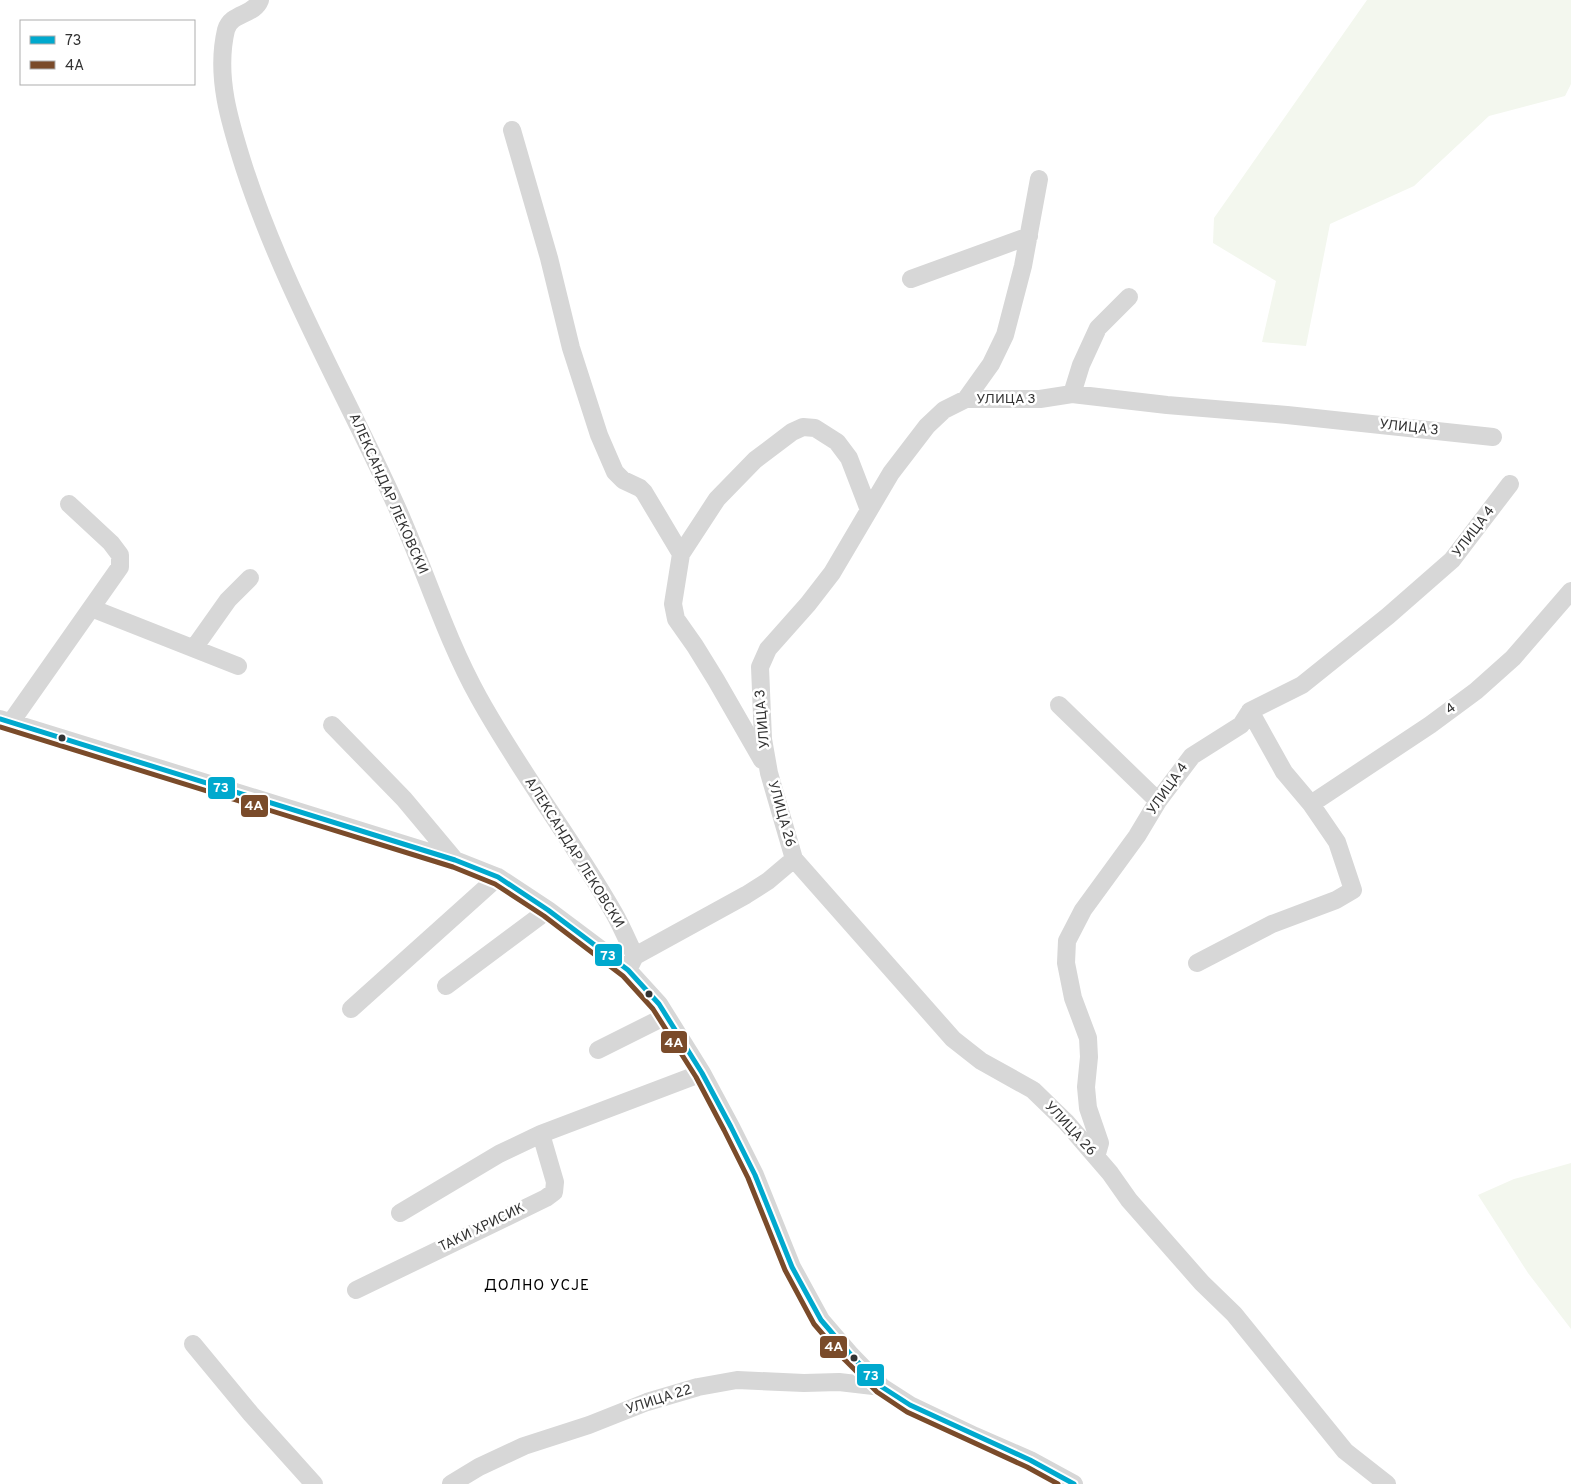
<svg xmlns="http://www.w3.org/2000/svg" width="1571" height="1484" viewBox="0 0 1571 1484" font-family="Overpass,sans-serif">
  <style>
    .green { fill: #f3f7ee }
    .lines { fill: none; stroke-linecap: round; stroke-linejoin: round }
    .street { stroke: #d7d7d7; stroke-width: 18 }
    .bus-1-casing { stroke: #fff; stroke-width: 9 }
    .bus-2-casing { stroke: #fff; stroke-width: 9 }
    .bus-1 { stroke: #00a9ce; stroke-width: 5 }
    .bus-2 { stroke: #7a4b2a; stroke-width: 5 }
    .bus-dot { fill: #333; stroke: #fff; stroke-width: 2 }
    .labels { text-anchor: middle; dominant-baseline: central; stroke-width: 5; stroke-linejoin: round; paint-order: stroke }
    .street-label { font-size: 14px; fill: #333; stroke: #fff }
    .neighbourhood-label { font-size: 15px; letter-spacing: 1px; fill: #000; stroke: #fff }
    .line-badge { stroke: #fff; stroke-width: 2 }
    .badge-label { font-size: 14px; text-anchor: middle; font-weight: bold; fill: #fff }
  </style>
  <rect width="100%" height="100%" fill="#fff"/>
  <path class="green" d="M1367 0H1571V84L1565 96 1489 116 1414 186 1330 224 1306 346 1262 342 1276 281 1213 243 1214 218Z
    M1571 1163V1329L1528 1273 1478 1195 1514 1179Z"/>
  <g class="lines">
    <path class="street" d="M260 0C254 16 231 12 226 30 215 76 230 123 244 167 282 284 343 389 394 501 424 566 444 635 479 698 520 772 572 839 614 913 622 927 628 942 635 956L628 970
      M512 130 549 258 571 348 599 435 615 472 623 480 640 488 644 492 681 554
      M911 279 1029 236
      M1072 394 1081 365 1098 328 1129 297
      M966 399 991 364 1005 335 1023 266 1039 179
      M91 608 238 666
      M194 648 228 600 250 578
      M1059 705 1158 801
      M0 719 455 860 498 877 548 910 628 970 659 1004 702 1073 731 1127 755 1175 792 1267 821 1320 851 1355 882 1387 910 1405 975 1436 1030 1460 1074 1484
      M11 722 120 567V555L111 543 69 504
      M332 725 404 799 455 860
      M762 760 716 680 695 646 676 619 673 604 681 554 717 499 755 460 792 432 803 427 815 428 837 442 849 458 869 510
      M1311 804 1430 725 1476 691 1513 658 1571 591
      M635 956 746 895 768 881 794 859
      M1197 963 1272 924 1336 900 1353 890 1337 842 1311 804 1284 772 1250 711
      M446 986 548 910
      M351 1009 498 877
      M598 1050 666 1016
      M1096 1157 1100 1143 1088 1108 1086 1087 1089 1057 1088 1038 1073 998 1066 963 1067 941 1083 910 1137 836 1158 801 1192 756 1241 725 1250 711 1302 685 1388 616 1452 560 1510 484
      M400 1213 499 1154 541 1134 702 1073
      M356 1290 546 1198 554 1192 555 1182 541 1134
      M193 1344 251 1414 314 1484
      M451 1484 479 1467 524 1446 589 1425 647 1402 698 1387 737 1380 804 1383 839 1382 882 1387
      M1387 1484 1345 1451 1234 1314 1202 1283 1129 1200 1110 1173 1066 1122 1033 1090 981 1061 953 1039 794 859 769 773 763 739 760 667 768 649 808 604 832 573 891 473 927 426 944 410 966 399H1040L1072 394 1167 405 1287 415 1493 437"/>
    <defs>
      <path id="bus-1" d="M0 719 455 860 498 877 548 910 628 970 659 1004 702 1073 731 1127 755 1175 792 1267 821 1320 851 1355 882 1387 910 1405 1030 1460 1074 1484"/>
      <path id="bus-2" d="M0 727 453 867 495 884 544 916 623 976 653 1009 696 1077 724 1130 748 1178 785 1270 814 1324 845 1360 877 1392 907 1412 1027 1467 1058 1484"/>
    </defs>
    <use href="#bus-1" class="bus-1-casing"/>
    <use href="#bus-2" class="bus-2-casing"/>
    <use href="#bus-1" class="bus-1"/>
    <use href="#bus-2" class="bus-2"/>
  </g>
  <g class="bus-dot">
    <circle cx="62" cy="738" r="4.5"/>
    <circle cx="649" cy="994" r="4.5"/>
    <circle cx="854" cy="1358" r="4.5"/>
  </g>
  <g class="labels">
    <g class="street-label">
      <text x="1006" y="399">УЛИЦА 3</text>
      <text transform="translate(1409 428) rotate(6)">УЛИЦА 3</text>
      <text transform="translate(388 494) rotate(66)">АЛЕКСАНДАР ЛЕКОВСКИ</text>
      <text transform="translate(1474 532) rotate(-53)">УЛИЦА 4</text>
      <text transform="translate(1451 709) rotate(-36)">4</text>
      <text transform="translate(763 719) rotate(-95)">УЛИЦА 3</text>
      <text transform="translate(1168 789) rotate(-55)">УЛИЦА 4</text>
      <text transform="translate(781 814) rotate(74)">УЛИЦА 26</text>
      <text transform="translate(574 853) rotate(58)">АЛЕКСАНДАР ЛЕКОВСКИ</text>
      <text transform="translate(1070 1129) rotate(47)">УЛИЦА 26</text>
      <text transform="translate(482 1228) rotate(-26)">ТАКИ ХРИСИК</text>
      <text transform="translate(659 1400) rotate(-18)">УЛИЦА 22</text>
    </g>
    <g class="neighbourhood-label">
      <text x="537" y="1286">ДОЛНО УСЈЕ</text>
    </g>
  </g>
  <g class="line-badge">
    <rect x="207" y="776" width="29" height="24" rx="5" fill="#00a9ce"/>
    <rect x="240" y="794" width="29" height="24" rx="5" fill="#7a4b2a"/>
    <rect x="594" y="943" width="29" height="24" rx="5" fill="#00a9ce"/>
    <rect x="660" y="1030" width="28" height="24" rx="5" fill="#7a4b2a"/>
    <rect x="819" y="1335" width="29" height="24" rx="5" fill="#7a4b2a"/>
    <rect x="856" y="1363" width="29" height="24" rx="5" fill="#00a9ce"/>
  </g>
  <g class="badge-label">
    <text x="221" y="792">73</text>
    <text x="254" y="810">4A</text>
    <text x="608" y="960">73</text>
    <text x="674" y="1047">4A</text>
    <text x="834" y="1351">4A</text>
    <text x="871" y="1380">73</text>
  </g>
  <rect x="20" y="20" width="175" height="65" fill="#ffffff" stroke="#adadad"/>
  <rect x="30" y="36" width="25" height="8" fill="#00a9ce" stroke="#adadad"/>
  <text x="65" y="45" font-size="15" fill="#333333">73</text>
  <rect x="30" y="61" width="25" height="8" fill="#7a4b2a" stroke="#adadad"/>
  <text x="65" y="70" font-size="15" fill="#333333">4A</text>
</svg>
